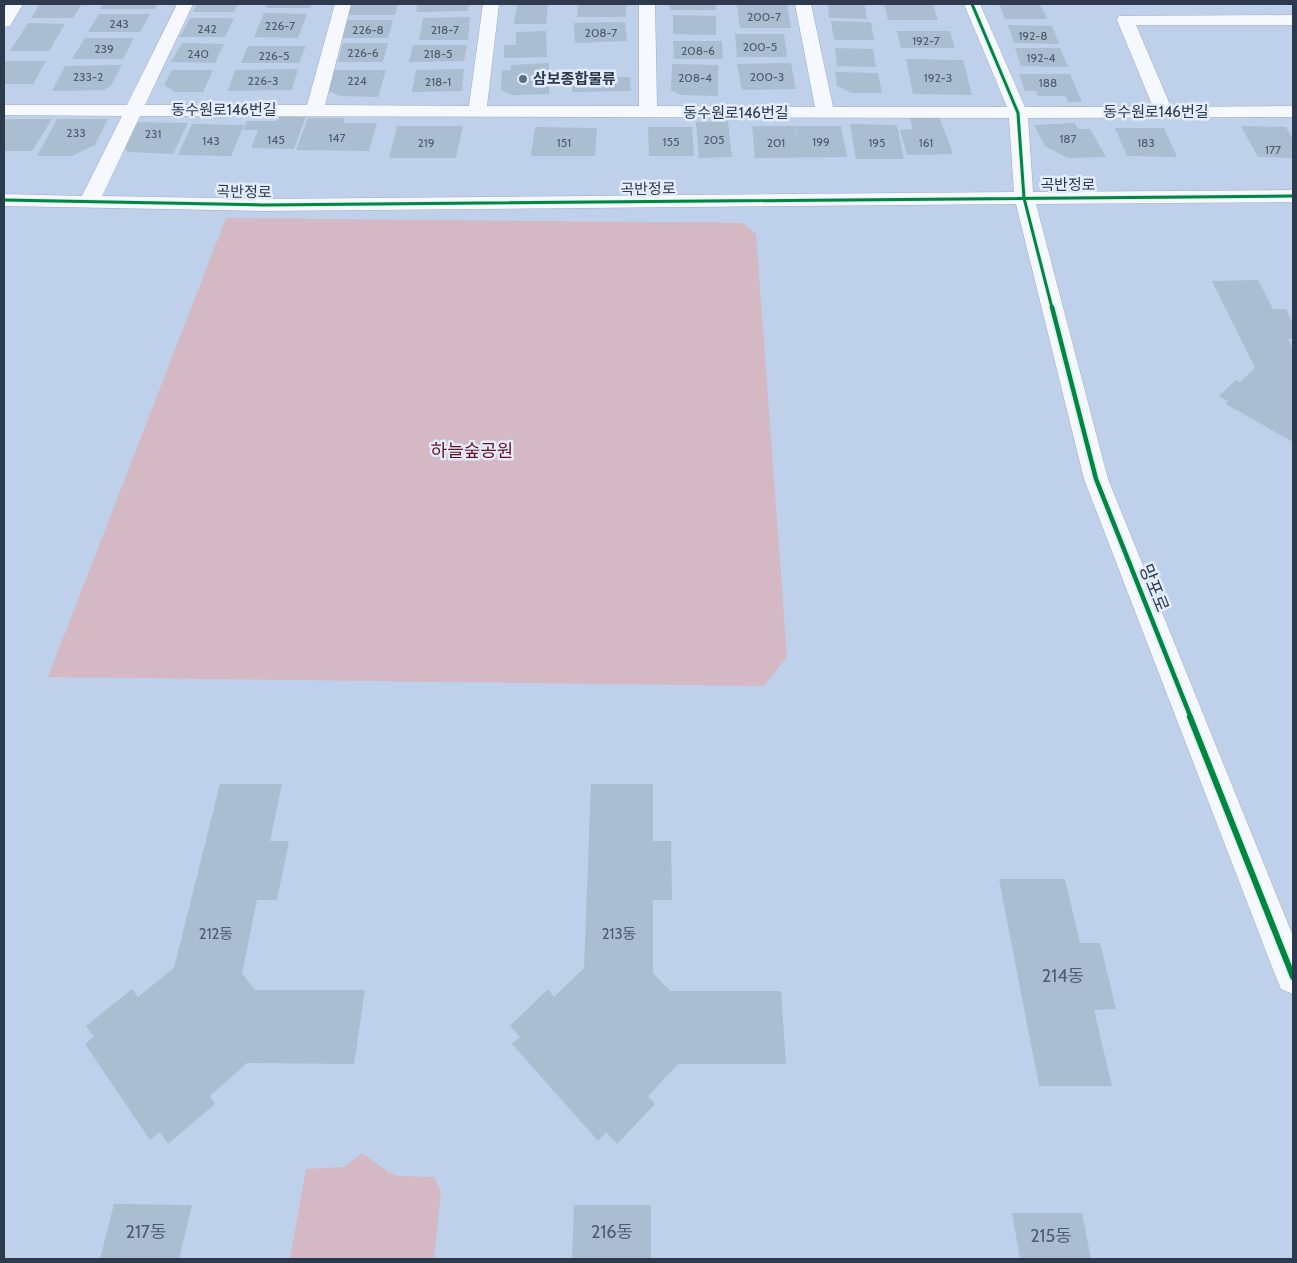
<svg xmlns="http://www.w3.org/2000/svg" width="1297" height="1263" viewBox="0 0 1297 1263" font-family="Cabin,'Noto Sans KR',sans-serif">
  <style>
    .green { fill: #d4b8c4 }
    .building { fill: #abbdd0 }
    .lines { fill: none; stroke-linecap: round; stroke-linejoin: round }
    .minor-casing { stroke: #a1aec3; stroke-width: 1 }
    .minor { fill: #f5f8fc; fill-rule: evenodd }
    .cycleway-far2-casing { stroke: #e2ecfb; stroke-width: 5 }
    .cycleway-far1-casing { stroke: #e2ecfb; stroke-width: 8 }
    .cycleway-casing { stroke: #e2ecfb; stroke-width: 9 }
    .cycleway-far2 { stroke: #00873e; stroke-width: 3 }
    .cycleway-far1 { stroke: #00873e; stroke-width: 4.5 }
    .cycleway { stroke: #00873e; stroke-width: 6 }
    .poi-dot { fill: #606e84; stroke: #e2ecfb; stroke-width: 2 }
    .labels { text-anchor: middle; dominant-baseline: central; stroke-width: 5; stroke-linejoin: round; paint-order: stroke }
    .far-number-label { font-size: 12px; fill: #4d5c6e }
    .far-poi-label { font-size: 15px; font-weight: bold; fill: #2d3a4d; stroke: #e2ecfb; text-anchor: start }
    .far-street-label { font-size: 15px; fill: #2d3a4d; stroke: #e2ecfb }
    .number-label { font-size: 15px; fill: #4d5c6e }
    .park-label { font-size: 18px; fill: #671421; stroke: #e2ecfb }
    .street-label { font-size: 18px; fill: #2d3a4d; stroke: #e2ecfb }
    .near-number-label { font-size: 18px; fill: #4d5c6e }
  </style>
  <rect width="100%" height="100%" fill="#bfd0eb"/>
  <path class="green" d="M226 218 743 223 756 234 787 657 764 686 48 677Z
    M362 1153 388 1172 399 1176 434 1177 441 1192 434 1259H290L306 1169 344 1167Z"/>
  <path class="building" d="M40 4H82L73 18H31Z
    M103 4H157L155 9H100Z
    M197 4H238L234 12H193Z
    M267 4H312L310 8H266Z
    M350 4H398L395 15H347Z
    M418 4H469L468 11 416 12Z
    M578 4H626V17H577Z
    M670 4H715L716 10H670Z
    M737 4H787L791 28H740Z
    M828 4H865L867 19 829 18Z
    M884 4H933L938 20H888Z
    M999 4H1040L1047 19H1005Z
    M517 5H548L546 24H514Z
    M264 13 307 14 298 38 254 37Z
    M99 14H150L140 32H88Z
    M673 15 716 16V35L673 34Z
    M470 17 468 40H419L423 18Z
    M190 18H234L225 37H180Z
    M347 20H393L388 38H342Z
    M831 21 871 22 874 40H834Z
    M625 22 627 41 575 43 574 23Z
    M28 23 65 24 49 51H10Z
    M1008 25 1052 26 1059 44 1014 43Z
    M546 31 547 57 504 58V45H516V32Z
    M897 31H950L955 48H901Z
    M735 34H784L787 57H737Z
    M85 38H134L123 59H72Z
    M673 41H722L723 59H674Z
    M182 43 224 44 215 63 171 62Z
    M343 43H388L383 62H338Z
    M413 45H467L464 61 409 62Z
    M248 46H306L299 63H241Z
    M835 48 873 49 876 67 837 66Z
    M1015 48H1060L1068 67 1021 66Z
    M906 59 963 60 972 95 913 94Z
    M4 61H46L33 84H4Z
    M549 63V94L512 95 501 90 502 70H511V65Z
    M791 63 796 89 742 90 737 64Z
    M672 64 718 65V96L681 95 671 90Z
    M122 65 111 86 104 90 52 91 65 66Z
    M298 69 292 90 228 91 235 70Z
    M464 69 462 91 412 92 416 70Z
    M172 70H213L203 92H175L164 85Z
    M334 70H386L378 97 340 96 327 90Z
    M572 70H600V77H630L631 91 572 92Z
    M835 72 878 73 882 93H851L837 86Z
    M1019 74H1070L1082 102H1068L1066 96H1038L1036 91H1025Z
    M280 116H306L294 149 251 148 258 130H243L247 121H277Z
    M909 116H939L953 154 907 155 900 130 913 129Z
    M308 118H345L343 123H377L369 151 296 150Z
    M4 119H52L32 151H4Z
    M57 119H108L95 145 72 156H37Z
    M728 121 732 157 699 158 696 122Z
    M130 122 188 123 173 154 128 152 118 142Z
    M1075 123 1078 129H1090L1106 157 1068 158 1045 146 1034 125Z
    M192 124 244 125 231 156 178 155Z
    M850 124 897 125 904 159H856Z
    M397 126H463L456 158H389Z
    M752 126H795L798 143 796 126H841L847 157 755 158Z
    M1241 126 1286 127 1293 140V158L1258 157Z
    M535 127 597 128 595 156H531Z
    M648 127H692L694 156H649Z
    M1115 128H1164L1177 157 1127 156Z
    M1258 280 1273 309H1286L1293 324V339H1288L1293 349V442L1226 404 1228 401 1219 396 1236 380 1240 382 1255 368 1212 281Z
    M220 784H282L270 841H289L277 900H257L242 973 255 990H365L354 1064 247 1063 210 1096 215 1104 168 1144 160 1132 150 1140 85 1044 94 1037 86 1026 132 989 138 997 174 968Z
    M591 784H653V841H671L672 900H653V973L670 991H781L786 1064H678L648 1096 655 1104 617 1144 606 1132 598 1141 512 1044 520 1037 510 1026 548 989 554 997 584 968Z
    M999 879H1065L1080 943H1100L1116 1009 1094 1010 1112 1086H1039Z
    M114 1204 192 1205 179 1259H100Z
    M574 1205H651V1259H572Z
    M1012 1213H1082L1091 1259H1020Z"/>
  <g class="lines">
    <defs>
      <path id="minor" d="M7 4H23L10 26 4 27V9Z
        M177 4H193L145 105H307L335 4H351L325 105 469 106 483 4H499L487 106H639V4H655L657 106 815 107 795 4H811L833 107H1007L964 4H980L1025 107H1153L1117 20 1119 16 1293 15V25H1136L1171 107 1293 106V117L1028 118 1033 192 1293 190V202L1036 204 1108 479 1293 936V994L1281 989 1276 977 1084 479 1016 204 263 211 4 206V194L82 196 122 116 4 115V105H127ZM140 116 1009 118 1014 192 263 199 102 196Z"/>
    </defs>
    <use href="#minor" class="minor-casing"/>
    <use href="#minor" class="minor"/>
    <defs>
      <path id="cycleway-far2" d="M972 4 1018 113 1024 198 1052 308
        M4 200 263 205 1293 196"/>
      <path id="cycleway-far1" d="M1052 307 1096 479 1191 718"/>
      <path id="cycleway" d="M1190 717 1293 977"/>
    </defs>
    <use href="#cycleway-far2" class="cycleway-far2-casing"/>
    <use href="#cycleway-far1" class="cycleway-far1-casing"/>
    <use href="#cycleway" class="cycleway-casing"/>
    <use href="#cycleway-far2" class="cycleway-far2"/>
    <use href="#cycleway-far1" class="cycleway-far1"/>
    <use href="#cycleway" class="cycleway"/>
  </g>
  <circle class="poi-dot" cx="523" cy="79" r="5"/>
  <g class="labels">
    <g class="far-number-label">
      <text x="764" y="16">200-7</text>
      <text x="119" y="23">243</text>
      <text x="280" y="25">226-7</text>
      <text x="207" y="28">242</text>
      <text x="368" y="29">226-8</text>
      <text x="445" y="29">218-7</text>
      <text x="601" y="32">208-7</text>
      <text x="1033" y="35">192-8</text>
      <text x="926" y="40">192-7</text>
      <text x="760" y="46">200-5</text>
      <text x="104" y="48">239</text>
      <text x="698" y="50">208-6</text>
      <text x="363" y="52">226-6</text>
      <text x="198" y="53">240</text>
      <text x="438" y="53">218-5</text>
      <text x="274" y="55">226-5</text>
      <text x="1041" y="57">192-4</text>
      <text x="88" y="76">233-2</text>
      <text x="767" y="76">200-3</text>
      <text x="695" y="77">208-4</text>
      <text x="938" y="77">192-3</text>
      <text x="263" y="80">226-3</text>
      <text x="357" y="80">224</text>
      <text x="438" y="81">218-1</text>
      <text x="1048" y="82">188</text>
      <text x="76" y="132">233</text>
      <text x="153" y="133">231</text>
      <text x="337" y="137">147</text>
      <text x="1068" y="138">187</text>
      <text x="276" y="139">145</text>
      <text x="714" y="139">205</text>
      <text x="211" y="140">143</text>
      <text x="671" y="141">155</text>
      <text x="821" y="141">199</text>
      <text x="426" y="142">219</text>
      <text x="564" y="142">151</text>
      <text x="776" y="142">201</text>
      <text x="877" y="142">195</text>
      <text x="926" y="142">161</text>
      <text x="1146" y="142">183</text>
      <text x="1273" y="149">177</text>
    </g>
    <g class="far-poi-label">
      <text x="533" y="79">삼보종합물류</text>
    </g>
    <g class="far-street-label">
      <text x="224" y="110">동수원로146번길</text>
      <text x="1156" y="112">동수원로146번길</text>
      <text x="736" y="113">동수원로146번길</text>
      <text x="1068" y="185">곡반정로</text>
      <text transform="translate(648 189) rotate(-1)">곡반정로</text>
      <text transform="translate(244 192) rotate(1)">곡반정로</text>
    </g>
    <g class="number-label">
      <text x="216" y="934">212동</text>
      <text x="619" y="934">213동</text>
    </g>
    <g class="park-label">
      <text x="472" y="451">하늘숲공원</text>
    </g>
    <g class="street-label">
      <text transform="translate(1154 588) rotate(68)">망포로</text>
    </g>
    <g class="near-number-label">
      <text x="1063" y="976">214동</text>
      <text x="146" y="1232">217동</text>
      <text x="612" y="1232">216동</text>
      <text x="1051" y="1236">215동</text>
    </g>
  </g>
  <rect width="1297" height="1263" fill="none" stroke="#2d3a4d" stroke-width="10"/>
</svg>
